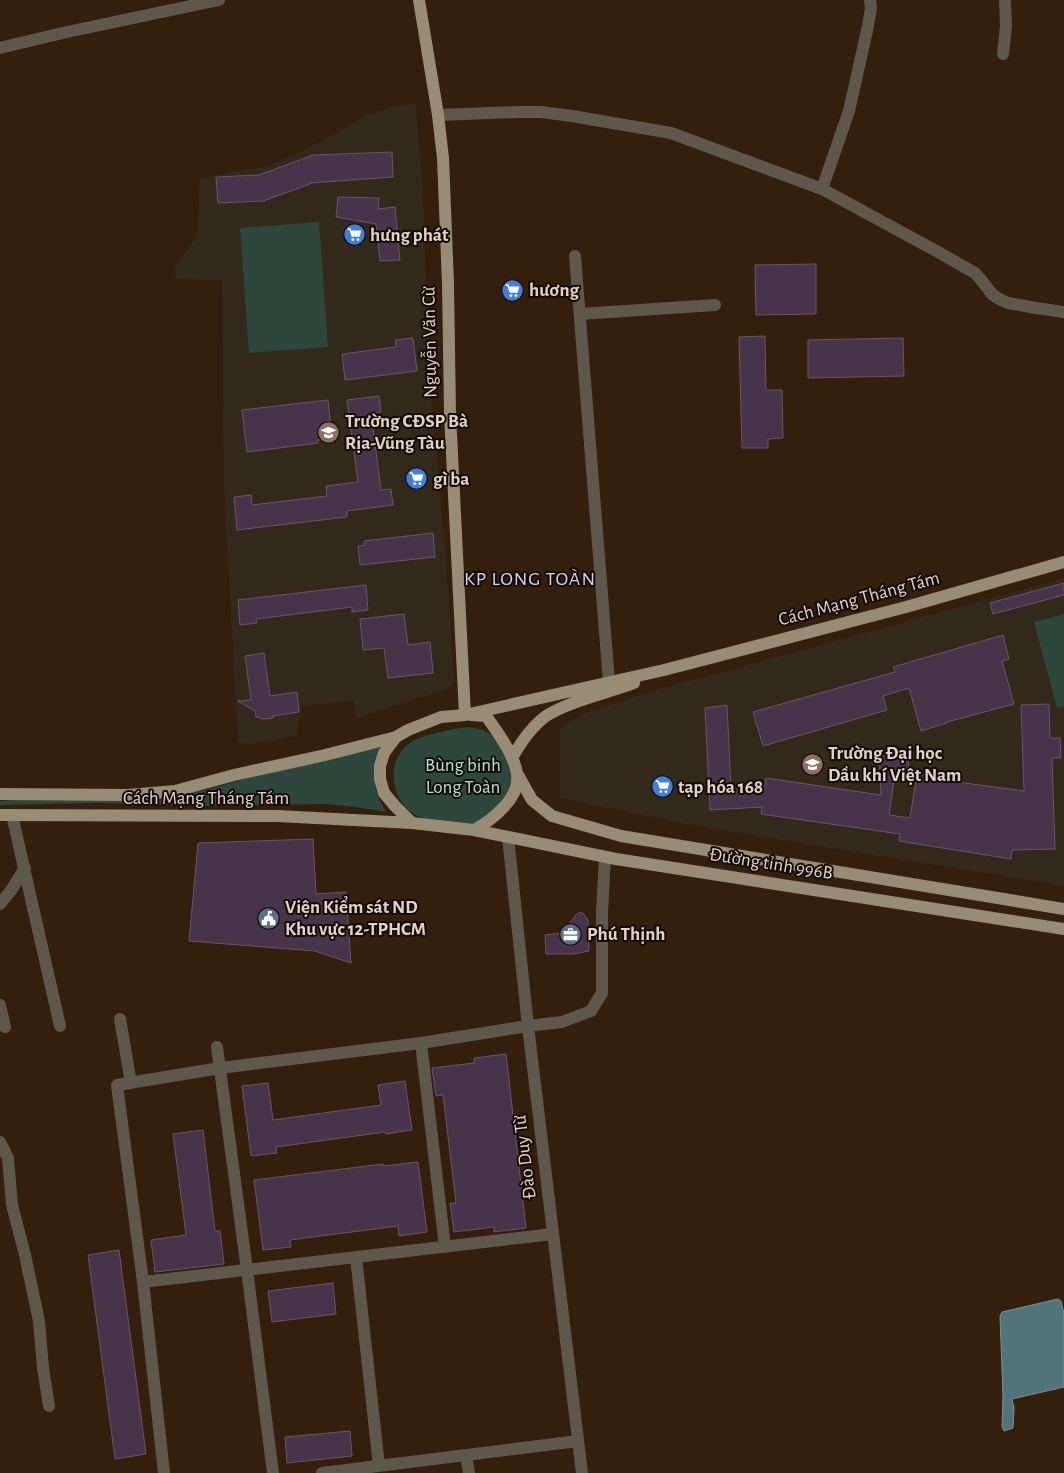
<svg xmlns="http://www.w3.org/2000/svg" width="1064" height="1473" viewBox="0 0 1064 1473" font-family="'Alegreya Sans',sans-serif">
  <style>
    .education { fill: #33291a }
    .green { fill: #2e473c }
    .water { fill: #507479; stroke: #7c9091 }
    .building { fill: #47344a; stroke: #69556d }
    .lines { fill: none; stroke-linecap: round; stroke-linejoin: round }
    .minor { stroke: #5e584c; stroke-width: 12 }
    .major { stroke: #988c74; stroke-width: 12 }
    .labels { text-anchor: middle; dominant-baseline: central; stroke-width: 4; stroke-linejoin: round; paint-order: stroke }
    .poi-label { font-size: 19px; font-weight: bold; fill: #e2d3c8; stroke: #140a04; text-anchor: start }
    .street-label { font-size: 19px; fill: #e2d3c8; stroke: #140a04 }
    .park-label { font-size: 19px; fill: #ace7cc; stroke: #140a04 }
    .neighbourhood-label { font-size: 20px; letter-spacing: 1px; fill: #ced7f3; stroke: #140a04 }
  </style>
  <rect width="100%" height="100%" fill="#341e0c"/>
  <path class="education" d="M416 104 424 213 429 378 446 558 454 681 448 689 356 718 354 701 301 706 297 736 252 744 238 743 224 486 222 280 176 279 174 267 197 236 200 178 267 166 311 147 367 115 398 105Z
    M1064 578V886L696 826 560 798V729L572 720 588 712 649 692Z"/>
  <path class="green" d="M319 222 328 347 249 353 240 228Z
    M1064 614V706L1057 708 1034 622Z
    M468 727C489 730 493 733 502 752 505 758 511 765 513 772 514 777 511 789 508 794 505 801 481 821 474 823 465 825 456 823 447 822 439 821 421 819 414 814 389 798 385 757 413 741 423 735 456 728 468 727Z
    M381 747C376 774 369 787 387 812L355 807 326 804 202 806 99 803 0 805V801L16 800 166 796 206 790 252 777Z"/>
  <path class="water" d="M1058 1299 1061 1301 1064 1314V1387L1012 1399 1014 1408 1013 1428 1004 1431 1002 1427 1003 1396 1000 1316 1002 1312Z"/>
  <path class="building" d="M392 152 393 177 310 183V184L263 201 218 203 216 177 259 175 313 155Z
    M338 197 379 198 378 209 395 207 400 260 380 261 376 224 336 217Z
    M816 264V314L756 315 755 265Z
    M765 336 766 390H782L783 438 768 439V448H742L739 337Z
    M413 338 417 371 345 380 342 354 396 347 395 340Z
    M903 338 904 376 808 378V340Z
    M379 396 381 412 371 413 381 490 391 489 393 505 347 511V517L237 530 234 497 251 495 252 505 327 496 326 486 358 482 347 400Z
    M328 400 332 439 318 440V443L247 452 242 410Z
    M433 533 435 557 360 565 358 546 364 545V541Z
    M1064 583V595L993 614 990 603Z
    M366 585 368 610 352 612V607L256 619 257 623 240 625 238 600Z
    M404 614 408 645 430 642 433 673 388 678 384 648 363 650 360 619Z
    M1003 635 1009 659 1002 661 1014 704 947 722V723L921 731 909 688 883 696 887 710 763 746 753 712 895 672 893 667Z
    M264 653 270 696 297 692 299 712 273 716V718L264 719 256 717 255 711 238 701 251 700 245 656Z
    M1049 704 1050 738H1060L1061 758H1052L1055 849 1012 850 1011 859 899 841 900 834 761 814 762 807 710 810 705 708 727 705 731 788 765 787 766 778 881 795 879 750 908 749 909 779 894 780 889 815 910 818 917 774 944 778 943 780 1024 791 1021 705Z
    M313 839 316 894 346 892 351 963 315 951 189 941 198 843Z
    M580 912 584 914 588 920 589 951 574 954H546L545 935 562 933 576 915Z
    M506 1054 526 1228 494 1232V1227L454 1232 450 1203H456L443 1095 436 1096 432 1068 474 1063V1058Z
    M405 1081 412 1130 386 1134 385 1132 276 1147 277 1153 251 1156 242 1086 268 1083 273 1120 381 1105 378 1085Z
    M203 1130 215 1231H220L224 1264 155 1272 151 1240 186 1235 173 1134Z
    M418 1162 427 1232 399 1236 398 1226 290 1240 291 1247 263 1250 254 1180 383 1164V1166Z
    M119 1250 146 1454 115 1459 88 1255Z
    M333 1283 336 1314 272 1322 268 1291Z
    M350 1431 352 1456 287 1463 285 1437Z"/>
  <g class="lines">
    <path class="minor" d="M0 48 67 32 219 0
      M1003 54 1006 26 1005 0
      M438 115 519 112H541L572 116 671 133 822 189 940 253 975 273 982 281 992 294 999 299 1008 303 1036 308 1064 312
      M822 189 849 111 868 26 871 8 870 0
      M575 256 609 682
      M580 314 715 305
      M12 815 60 1026
      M508 837 528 1026 582 1473
      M0 904 12 889 25 868
      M0 1005 5 1027
      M120 1019 131 1083
      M421 1043 445 1247
      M217 1047 247 1270 273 1473
      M0 1142 8 1158 12 1205 25 1255 39 1321 43 1368 49 1406
      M356 1257 379 1466
      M143 1282 553 1234
      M466 1455 469 1473
      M164 1473 143 1282 117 1085 220 1068 421 1043 528 1026 562 1022 591 1011 602 993V912L605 857
      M322 1473 578 1441"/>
    <path class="major" d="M419 0 438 115 443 158 448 284 450 414 465 715
      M471 715 486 716C497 731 515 756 517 774 521 798 492 820 474 830
      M512 758C521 742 531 727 546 716 569 701 608 693 634 683
      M518 775 532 800 552 816 621 836 1064 909
      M0 794 128 795 175 791 234 775 325 755 396 737
      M0 815 277 816 412 823 474 830 616 859 1064 929
      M412 823 395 806 384 793 380 779V766L384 753 396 737 408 730 441 717 465 715 664 670 906 607 1064 562"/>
  </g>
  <defs>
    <symbol id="supermarket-disc" viewBox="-11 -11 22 22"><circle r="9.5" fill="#3f7fe0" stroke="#140a04"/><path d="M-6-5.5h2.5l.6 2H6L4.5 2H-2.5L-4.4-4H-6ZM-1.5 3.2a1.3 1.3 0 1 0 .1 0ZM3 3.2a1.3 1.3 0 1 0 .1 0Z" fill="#fff"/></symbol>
    <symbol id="university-disc" viewBox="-11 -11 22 22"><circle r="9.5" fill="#8d6e63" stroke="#140a04"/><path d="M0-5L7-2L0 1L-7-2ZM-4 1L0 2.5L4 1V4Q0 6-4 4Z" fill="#fff"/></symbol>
    <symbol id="civic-disc" viewBox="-11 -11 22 22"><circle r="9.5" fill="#5c6f8a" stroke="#140a04"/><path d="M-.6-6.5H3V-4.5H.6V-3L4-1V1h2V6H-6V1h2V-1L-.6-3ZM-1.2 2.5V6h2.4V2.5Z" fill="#fff"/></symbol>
    <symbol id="office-disc" viewBox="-11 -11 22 22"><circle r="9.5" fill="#5c6f8a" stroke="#140a04"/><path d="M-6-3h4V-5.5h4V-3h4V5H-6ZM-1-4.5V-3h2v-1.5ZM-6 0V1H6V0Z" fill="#fff"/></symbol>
  </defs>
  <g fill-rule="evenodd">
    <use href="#supermarket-disc" x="342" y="222" width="25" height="25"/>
    <use href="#supermarket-disc" x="500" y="278" width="25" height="25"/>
    <use href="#university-disc" x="316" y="420" width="25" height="25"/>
    <use href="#supermarket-disc" x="404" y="466" width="25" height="25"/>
    <use href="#university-disc" x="800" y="752" width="25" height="25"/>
    <use href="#supermarket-disc" x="650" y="774" width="25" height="25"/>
    <use href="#civic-disc" x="256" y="906" width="25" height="25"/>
    <use href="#office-disc" x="558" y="922" width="25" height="25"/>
  </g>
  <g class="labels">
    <g class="poi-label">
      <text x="370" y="235">hưng phát</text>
      <text x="529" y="290">hương</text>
      <text x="345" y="421">Trường CĐSP Bà<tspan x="345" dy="22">Rịa-Vũng Tàu</tspan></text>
      <text x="433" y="479">gì ba</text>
      <text x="828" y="753">Trường Đại học<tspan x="828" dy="22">Dầu khí Việt Nam</tspan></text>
      <text x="678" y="787">tạp hóa 168</text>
      <text x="285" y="907">Viện Kiểm sát ND<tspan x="285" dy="22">Khu vực 12-TPHCM</tspan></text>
      <text x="587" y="934">Phú Thịnh</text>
    </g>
    <g class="street-label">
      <text transform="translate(430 342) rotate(-91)">Nguyễn Văn Cừ</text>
      <text transform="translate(859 599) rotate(-15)">Cách Mạng Tháng Tám</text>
      <text x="206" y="798">Cách Mạng Tháng Tám</text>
      <text transform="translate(771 864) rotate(9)">Đường tỉnh 996B</text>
      <text transform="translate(525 1157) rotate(-97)">Đào Duy Từ</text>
    </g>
    <g class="park-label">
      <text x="463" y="765">Bùng binh<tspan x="463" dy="22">Long Toàn</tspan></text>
    </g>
    <g class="neighbourhood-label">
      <text x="530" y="579">KP LONG TOÀN</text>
    </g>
  </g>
</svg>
